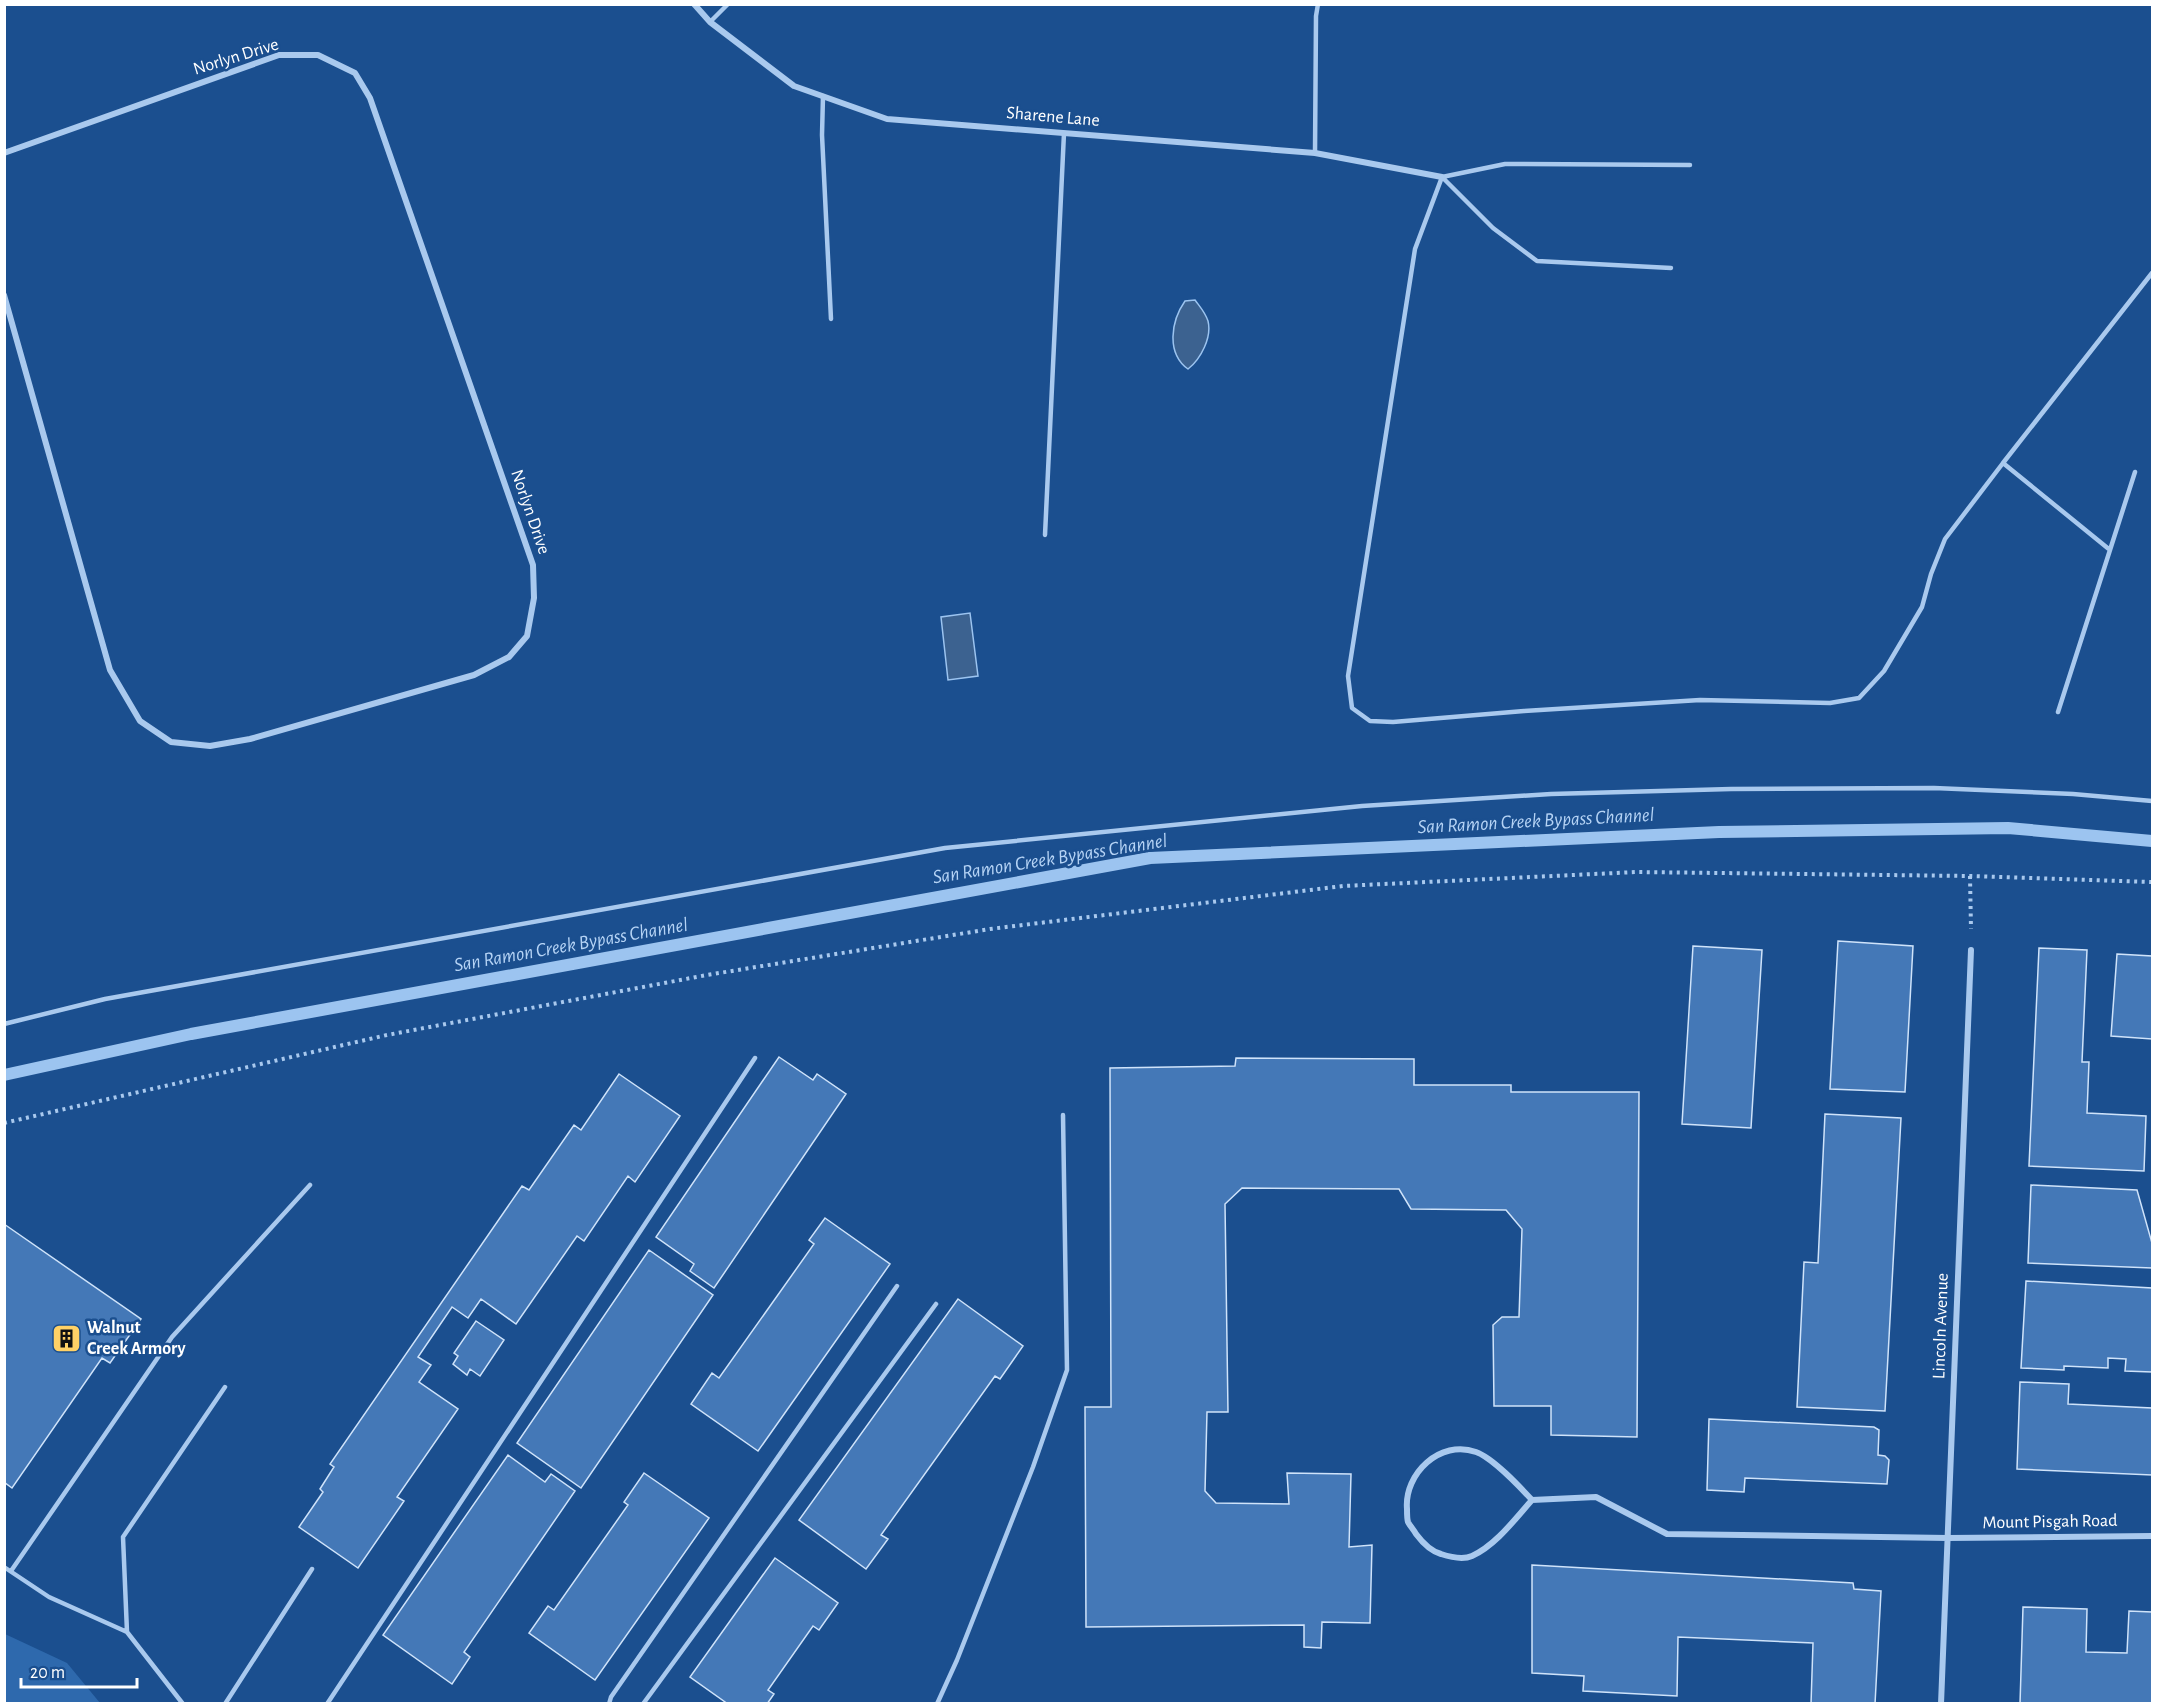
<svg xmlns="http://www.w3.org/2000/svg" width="2157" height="1708" viewBox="0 0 2157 1708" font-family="'Alegreya Sans',sans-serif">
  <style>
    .green { fill: #2e69ad }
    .water { fill: #3c6290; stroke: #9cc4f0; stroke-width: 1.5 }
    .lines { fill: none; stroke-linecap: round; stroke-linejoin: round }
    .stream { stroke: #9cc4f0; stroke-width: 12 }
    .building { fill: #4478b7; stroke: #cfe3fa; stroke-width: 1.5 }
    .path { stroke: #a9c9ee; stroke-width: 4; stroke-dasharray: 3 4.5; stroke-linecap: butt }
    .lane { stroke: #a9c9ee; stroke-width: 4.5 }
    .street { stroke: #a9c9ee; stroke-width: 6 }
    .labels { text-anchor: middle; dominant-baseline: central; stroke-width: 5; stroke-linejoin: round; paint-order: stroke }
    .street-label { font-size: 18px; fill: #fff; stroke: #1b4f8f }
    .poi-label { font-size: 18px; font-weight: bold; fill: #fff; stroke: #1b4f8f; text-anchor: start }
    .water-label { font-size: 20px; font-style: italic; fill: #b5d3f5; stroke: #1b4f8f }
  </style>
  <rect width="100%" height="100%" fill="#1b4f8f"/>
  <path class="green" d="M5 1634 67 1663 100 1703H5Z"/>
  <path class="water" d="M1195 300C1200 307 1205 312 1208 321 1212 337 1201 359 1188 369 1166 353 1171 321 1185 301Z
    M970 613 978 676 948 680 941 617Z"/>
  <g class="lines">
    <path class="stream" d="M4 1075 191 1034 1150 858 1719 832 2008 828 2152 841"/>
  </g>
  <path class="building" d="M1838 941 1913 946 1905 1092 1830 1089Z
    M1693 946 1762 950 1751 1128 1682 1124Z
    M2039 948 2087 950 2082 1062H2089L2087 1113 2146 1116 2144 1171 2029 1166Z
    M2117 954 2152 956V1039L2111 1036Z
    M779 1057 813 1080 817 1074 846 1094 714 1288 690 1271 694 1264 656 1237Z
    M1236 1058 1414 1059V1085H1511V1092H1639L1637 1437 1551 1435V1406H1494L1493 1325 1502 1317H1519L1522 1229 1506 1210 1411 1209 1399 1189 1242 1188 1225 1204 1228 1412H1207L1205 1491 1216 1503 1289 1504 1287 1473 1351 1474 1349 1547 1372 1545 1370 1623 1322 1622 1321 1648 1304 1647V1625L1086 1627 1085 1407H1111L1110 1068 1235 1066Z
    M619 1074 680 1116 635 1182 628 1176 584 1241 577 1236 516 1324 481 1299 468 1318 452 1307 418 1357 431 1365 419 1382 458 1409 397 1497 404 1501 358 1568 299 1527 323 1492 320 1489 334 1467 330 1464 522 1186 529 1190 574 1125 581 1130Z
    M1825 1114 1901 1118 1885 1411 1797 1407 1804 1262 1818 1263Z
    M2031 1185 2137 1190 2152 1243V1268L2028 1263Z
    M825 1218 890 1264 758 1451 691 1404 712 1373 719 1378 814 1244 809 1240Z
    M4 1224 141 1319 110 1363 102 1358 12 1488 4 1482Z
    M649 1250 713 1295 581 1488 517 1443Z
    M2026 1281 2152 1288V1372L2125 1371 2126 1359 2108 1358V1368L2064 1366V1370L2021 1368Z
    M958 1299 1023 1346 1000 1379 995 1376 881 1535 888 1539 866 1569 799 1520Z
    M476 1321 504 1340 480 1376 470 1369 467 1375 453 1364 458 1356 454 1353Z
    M2020 1382 2069 1384 2068 1404 2152 1408V1475L2017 1469Z
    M1709 1419 1874 1427 1879 1430 1878 1455 1885 1456 1889 1460 1887 1484 1745 1478 1744 1492 1707 1490Z
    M508 1455 545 1482 551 1474 575 1491 464 1652 470 1657 452 1684 383 1635Z
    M644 1473 709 1518 595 1680 529 1633 548 1606 554 1610 628 1505 624 1502Z
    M775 1558 838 1603 819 1630 813 1626 768 1690 774 1694 767 1704H728L690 1677Z
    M1532 1565 1853 1583 1854 1589 1881 1591 1875 1704H1811L1813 1643 1678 1637 1677 1696 1583 1691 1584 1676 1532 1673Z
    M2023 1607 2087 1609 2086 1652 2127 1653 2129 1611 2152 1612V1704H2020Z"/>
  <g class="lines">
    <path class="path" d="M1970 876 1971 929
      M4 1123 387 1035 707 975 990 929 1343 886 1636 872 1970 876 2152 882"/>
    <path class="lane" d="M710 22 728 4
      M823 96 822 135 831 319
      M1315 153 1316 16 1318 4
      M1442 177 1415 249 1348 676 1352 708 1370 721 1393 722 1524 711 1700 700 1830 703 1859 698 1884 671 1922 607 1931 574 1945 539 2003 463
      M1442 177 1493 228 1537 261 1671 268
      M1442 177 1505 164 1690 165
      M1045 535 1064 133
      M2110 550 2135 472
      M2058 712 2110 550 2003 463 2152 273
      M4 1024 105 999 945 848 1362 806 1551 794 1731 789 1934 788 2073 794 2152 801
      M4 1567 49 1597 127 1632
      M11 1571 172 1337 310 1185
      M183 1704 127 1632 123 1537 225 1387
      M225 1704 312 1569
      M327 1704 755 1058
      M609 1704 611 1697 897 1286
      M643 1704 936 1304
      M937 1704 957 1660 1033 1467 1067 1370 1063 1115"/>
    <path class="street" d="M694 4 710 22 794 86 887 119 1315 153 1442 177
      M4 153 279 55H318L355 73 370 98 533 565 534 598 527 636 509 657 474 675 250 739 210 746 171 742 140 721 110 670 4 295
      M1532 1500C1519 1486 1493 1458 1476 1452 1440 1439 1404 1474 1407 1509 1407 1513 1407 1519 1408 1522 1410 1526 1414 1530 1416 1534 1422 1542 1430 1551 1441 1554 1450 1557 1463 1560 1472 1556 1496 1545 1515 1519 1532 1500L1596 1497 1667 1534 1948 1538 2152 1536
      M1941 1704 1971 950"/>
  </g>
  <defs>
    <symbol id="building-square" viewBox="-11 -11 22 22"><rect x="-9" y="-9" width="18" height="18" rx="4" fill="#ffd166" stroke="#1b4f8f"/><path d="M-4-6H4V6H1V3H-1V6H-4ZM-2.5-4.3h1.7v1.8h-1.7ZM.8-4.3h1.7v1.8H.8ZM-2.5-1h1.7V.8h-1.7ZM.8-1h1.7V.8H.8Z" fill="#111"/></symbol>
  </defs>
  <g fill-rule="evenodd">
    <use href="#building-square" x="50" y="1322" width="33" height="33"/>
  </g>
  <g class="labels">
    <g class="street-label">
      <text transform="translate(236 57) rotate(-17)">Norlyn Drive</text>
      <text transform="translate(1053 117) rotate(5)">Sharene Lane</text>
      <text transform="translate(530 512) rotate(71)">Norlyn Drive</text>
      <text transform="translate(1941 1326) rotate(-88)">Lincoln Avenue</text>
      <text transform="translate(2050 1522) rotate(-1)">Mount Pisgah Road</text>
    </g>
    <g class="poi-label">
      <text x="87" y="1328">Walnut<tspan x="87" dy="21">Creek Armory</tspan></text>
    </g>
    <g class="water-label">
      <text transform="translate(1536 821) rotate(-3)">San Ramon Creek Bypass Channel</text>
      <text transform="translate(1050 859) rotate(-9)">San Ramon Creek Bypass Channel</text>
      <text transform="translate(571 945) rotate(-10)">San Ramon Creek Bypass Channel</text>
    </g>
  </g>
  <rect width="2157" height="1708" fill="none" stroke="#ffffff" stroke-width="12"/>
  <path d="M21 1678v9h116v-9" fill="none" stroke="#ffffff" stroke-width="3"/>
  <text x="30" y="1678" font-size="18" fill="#ffffff" stroke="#1b4f8f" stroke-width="4.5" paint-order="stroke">20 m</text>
</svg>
